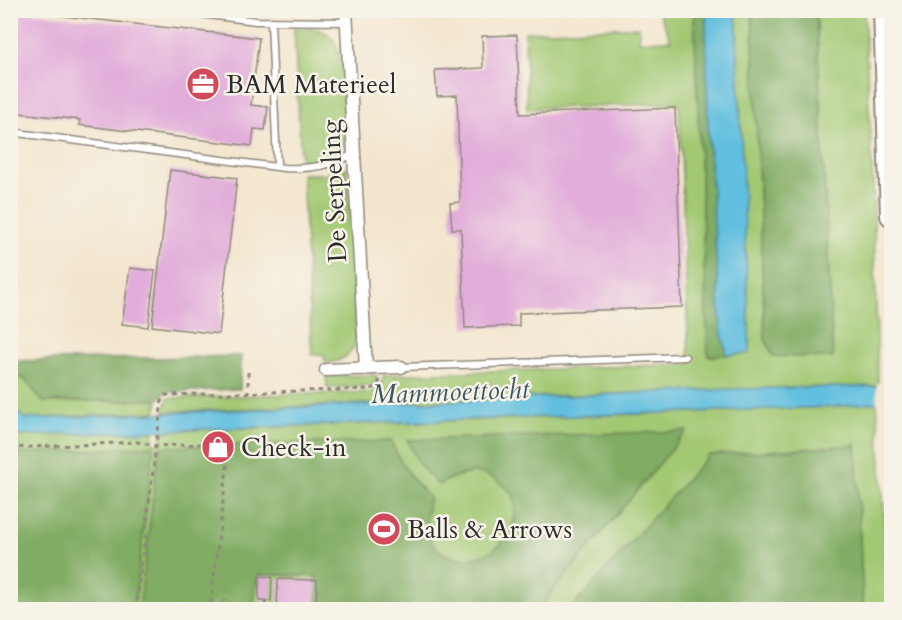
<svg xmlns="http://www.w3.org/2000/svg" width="902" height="620" viewBox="0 0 902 620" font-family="Cardo,serif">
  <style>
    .green { fill: #a1c872; stroke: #667a4e; stroke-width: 1.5 }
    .forest { fill: #80ac64; stroke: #566c48; stroke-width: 1.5 }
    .water { fill: #62bfe0; stroke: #467586; stroke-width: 1.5 }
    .pier { fill: #f3e6ce }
    .building { fill: #e2adda }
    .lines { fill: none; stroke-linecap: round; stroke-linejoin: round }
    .service-casing { stroke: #8f887c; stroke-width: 9 }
    .minor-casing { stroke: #8f887c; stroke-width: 15 }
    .motorway-casing { stroke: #8f887c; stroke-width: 26 }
    .path { stroke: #8f887c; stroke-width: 3; stroke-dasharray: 4.5 4.5; stroke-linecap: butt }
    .service { stroke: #fff; stroke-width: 6 }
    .minor { stroke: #fff; stroke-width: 12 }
    .motorway { stroke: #fff; stroke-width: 22 }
    .labels { text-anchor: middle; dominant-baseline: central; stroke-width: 5; stroke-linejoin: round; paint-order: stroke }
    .poi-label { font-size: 26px; fill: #2b2b2b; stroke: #f7f3e8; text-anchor: start }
    .street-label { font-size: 26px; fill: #2b2b2b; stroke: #f7f3e8 }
    .water-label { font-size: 27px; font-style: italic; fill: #3c5761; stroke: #f7f3e8 }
  </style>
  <rect width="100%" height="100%" fill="#f7f3e8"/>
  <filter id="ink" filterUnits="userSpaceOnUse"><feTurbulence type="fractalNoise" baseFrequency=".0167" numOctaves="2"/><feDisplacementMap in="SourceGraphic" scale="12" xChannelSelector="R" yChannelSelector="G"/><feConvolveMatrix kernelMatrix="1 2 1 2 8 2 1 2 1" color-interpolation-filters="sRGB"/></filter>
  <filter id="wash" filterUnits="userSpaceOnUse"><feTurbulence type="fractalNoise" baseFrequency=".008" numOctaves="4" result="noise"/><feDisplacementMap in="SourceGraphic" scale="24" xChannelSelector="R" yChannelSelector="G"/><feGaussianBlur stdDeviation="1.35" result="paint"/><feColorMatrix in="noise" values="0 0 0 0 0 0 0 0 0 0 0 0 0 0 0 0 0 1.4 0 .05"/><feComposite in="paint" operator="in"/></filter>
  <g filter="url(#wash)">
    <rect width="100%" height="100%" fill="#f3e6ce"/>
    <path class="green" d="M752 10 765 339 833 358 816 11H864L873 185 878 386 736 389 164 412 168 398 372 392 381 386 384 375 689 364 679 103 527 109 525 32 639 27V41L671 40 658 11H694L708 356 749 353 736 11Z
      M294 28C306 28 319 27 329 35 348 49 344 115 345 139 340 161 321 160 301 162Z
      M341 168H347L356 339C353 354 341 363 325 363L324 354 312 355 302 174H325Z
      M376 375 377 382 371 386 327 388 326 376Z
      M23 378 44 402 158 400 156 412 25 419 11 405 10 379Z
      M877 401 890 609H863L856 445 761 609H11L10 436 154 431 153 443H160L162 431 832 407Z"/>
    <path class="forest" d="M694 11H706L708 129 721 330 727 355 708 356Z
      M752 11H816L833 358 773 356 765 339Z
      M241 356 240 389 167 392 158 400 43 402 23 378 11 379V361Z
      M687 431 538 609H315L316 576 259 575 252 609H242L222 602 218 609 139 610 159 447 391 441C401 464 411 480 430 497 428 508 425 519 427 529 435 578 526 565 514 496 491 467 468 468 438 485L419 464 407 440Z
      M856 445 863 609H571L709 455Z
      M154 446 134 609H11V454Z"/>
    <path class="water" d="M706 11H736L750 353 727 355 721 330 708 129Z
      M892 386 891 401 832 407 11 436 10 405 25 419 736 389Z"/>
    <path class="pier" d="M877 383H892V404H877Z"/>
    <g id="blocks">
      <path class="building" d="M10 10 259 38 251 105 268 107 265 130 254 129 252 146 79 125 80 120 10 112Z
        M517 35 520 114 675 108 682 307 519 313V326L465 328 461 229H452L450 203 460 202 457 95 437 96 435 70 483 68 482 36Z
        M170 170 237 178 219 334 152 326Z
        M130 268 155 271 148 327 122 324Z
        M259 576 272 577 271 601H259Z
        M278 579 317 580 316 610 277 608Z"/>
    </g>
  </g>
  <g filter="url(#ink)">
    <use href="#blocks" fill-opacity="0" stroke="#8f887c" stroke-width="1.5"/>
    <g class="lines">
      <defs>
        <path id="service" d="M169 10 256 21 346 22
          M271 21 277 166
          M10 132 284 168C311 169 332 166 355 153
          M401 367 685 357"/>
        <path id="minor" d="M346 10 366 369
          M326 370 401 367"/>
        <path id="motorway" d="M885 10 892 215"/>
      </defs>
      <use href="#service" class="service-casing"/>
      <use href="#minor" class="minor-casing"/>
      <use href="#motorway" class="motorway-casing"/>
      <path class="path" d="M248 372V392
        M10 448 138 442 156 446 162 400 166 395 371 389 376 387 380 380
        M265 601 266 610
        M136 608 143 610
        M136 610 156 446 230 443 210 610"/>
      <use href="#service" class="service"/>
      <use href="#minor" class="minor"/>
      <use href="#motorway" class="motorway"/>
    </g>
  </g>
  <defs>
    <symbol id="office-disc" viewBox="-11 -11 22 22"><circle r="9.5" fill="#d1495b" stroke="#f7f3e8"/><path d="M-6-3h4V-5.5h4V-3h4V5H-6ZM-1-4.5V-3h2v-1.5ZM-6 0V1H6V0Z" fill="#fff"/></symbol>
    <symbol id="shop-disc" viewBox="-11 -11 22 22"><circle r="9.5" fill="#d1495b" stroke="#f7f3e8"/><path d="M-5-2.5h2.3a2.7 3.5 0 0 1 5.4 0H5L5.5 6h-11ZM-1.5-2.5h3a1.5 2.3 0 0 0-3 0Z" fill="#fff"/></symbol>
    <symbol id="stadium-disc" viewBox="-11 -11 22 22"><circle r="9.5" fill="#d1495b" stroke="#f7f3e8"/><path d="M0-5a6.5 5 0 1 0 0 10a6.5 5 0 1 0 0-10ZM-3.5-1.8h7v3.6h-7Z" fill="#fff"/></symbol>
  </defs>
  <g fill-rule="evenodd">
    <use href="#office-disc" x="184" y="65" width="38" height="38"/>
    <use href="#shop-disc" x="199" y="428" width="38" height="38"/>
    <use href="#stadium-disc" x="365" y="510" width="38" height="38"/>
  </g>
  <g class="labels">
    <g class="poi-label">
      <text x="226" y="84">BAM Materieel</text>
      <text x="241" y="447">Check-in</text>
      <text x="407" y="529">Balls &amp; Arrows</text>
    </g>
    <g class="street-label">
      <text transform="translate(334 191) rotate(-93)">De Serpeling</text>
    </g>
    <g class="water-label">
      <text transform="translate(450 392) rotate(-2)">Mammoettocht</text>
    </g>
  </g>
  <rect width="902" height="620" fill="none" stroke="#f7f3e8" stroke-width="36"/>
</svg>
